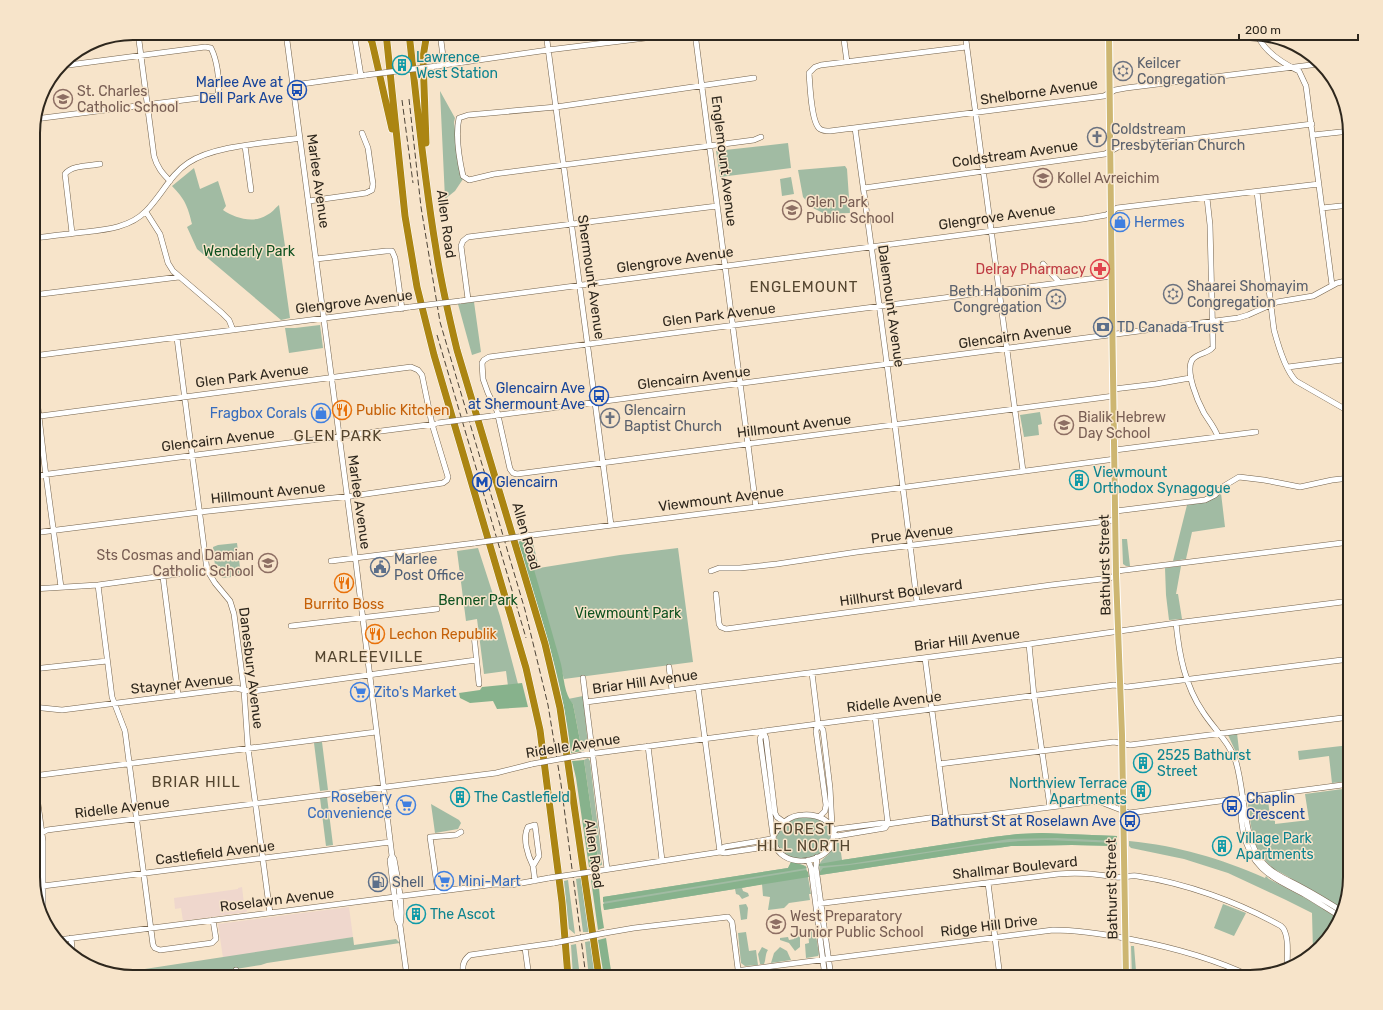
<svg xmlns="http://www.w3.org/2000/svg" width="1383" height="1010" viewBox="0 0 1383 1010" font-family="Rubik,sans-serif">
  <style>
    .industrial { fill: #efd7cd }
    .green { fill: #a1bba3 }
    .forest { fill: #87b28c }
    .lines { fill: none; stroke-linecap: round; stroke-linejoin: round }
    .minor-casing { stroke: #73624c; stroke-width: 6 }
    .major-casing { stroke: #fff; stroke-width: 8 }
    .highway-casing { stroke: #fff; stroke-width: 8 }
    .minor { stroke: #fff; stroke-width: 5 }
    .major { stroke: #cdb671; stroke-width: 6 }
    .highway { stroke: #ab8512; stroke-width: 7 }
    .rail { stroke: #4c4337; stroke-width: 1; stroke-dasharray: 6 3; stroke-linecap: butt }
    .minor-bridge-casing { stroke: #73624c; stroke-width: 6; stroke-linecap: butt }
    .minor-bridge { stroke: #fff; stroke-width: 5 }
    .labels { text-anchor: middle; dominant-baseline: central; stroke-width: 3; stroke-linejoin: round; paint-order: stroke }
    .culture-label { font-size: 14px; fill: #0d838f; stroke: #f7e4ca; text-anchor: start }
    .worship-label { font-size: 14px; fill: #5b616d; stroke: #f7e4ca; text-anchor: start }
    .transit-label { font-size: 14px; fill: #164399; stroke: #f7e4ca; text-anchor: end }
    .education-label { font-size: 14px; fill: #785e54; stroke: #f7e4ca; text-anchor: start }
    .street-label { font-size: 14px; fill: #2e271d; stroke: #f7e4ca }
    .shop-label { font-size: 14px; fill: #366cbe; stroke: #f7e4ca; text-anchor: start }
    .park-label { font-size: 14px; fill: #0e5120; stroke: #f7e4ca }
    .health-label { font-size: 14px; fill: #be3a42; stroke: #f7e4ca; text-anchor: end }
    .service-label { font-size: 14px; fill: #4e5e75; stroke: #f7e4ca; text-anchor: start }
    .food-label { font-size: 14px; fill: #c56008; stroke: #f7e4ca; text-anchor: start }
    .neighbourhood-label { font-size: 15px; letter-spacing: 1px; fill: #54452f; stroke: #f7e4ca }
    .rim { fill: none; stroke: #2e271d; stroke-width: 2 }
  </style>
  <rect width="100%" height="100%" fill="#f7e4ca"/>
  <path class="industrial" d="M242 887 244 904H246L247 912 183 921 181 908 175 909 174 898 238 889V888Z
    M349 907 353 937 223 958 218 924Z"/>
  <path class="green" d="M440 91 455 118 454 122 460 174 463 179 455 191 445 199Z
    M788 143 791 168 720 177 716 151Z
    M845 166 847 169 850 213 825 214 813 208 803 197 798 170Z
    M194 168 200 189 218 181 226 206 223 210C235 218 253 224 267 215 272 213 275 208 279 205L285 246 281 254 290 318 281 320 197 249 187 227 192 224C188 207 185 199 172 186Z
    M791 177 794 194 782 196 780 179Z
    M474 302 481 352 472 355 458 304Z
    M320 325 323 348 289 353 285 328H295Z
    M1040 412 1042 424 1038 425 1039 435 1024 437 1020 415Z
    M1221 493 1225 527 1192 532 1186 559 1173 561 1187 505C1200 503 1211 502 1221 493Z
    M532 539 539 568 620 555 678 548 693 662 564 679 525 540Z
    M1122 539H1127L1130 566H1126L1123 564Z
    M237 543 241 576 222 578 220 566H215L213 547 218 545Z
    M478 548 500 616 518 684 508 686 506 671 484 674 477 619 466 621 457 551Z
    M1181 566 1176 594H1178L1182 619 1169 620 1166 595 1165 568Z
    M583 696 588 745 587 749 582 751 573 704 568 699Z
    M1237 733 1240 759H1239L1228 735Z
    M322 742 328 790 320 791 314 743Z
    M1350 745V781L1332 783 1329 756 1299 760 1298 751Z
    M588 758 590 761 602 862V865L598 866 599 865 584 760Z
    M1350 788V877L1344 910 1321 895 1274 869C1252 851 1252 831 1248 805L1250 802 1268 799 1270 818 1272 820 1275 821V824L1309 820 1305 794Z
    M327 797 333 845 326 846 320 798Z
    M431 804 459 820 461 823 458 829 435 833Z
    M801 817C813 817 829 819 831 833 831 838 831 841 829 845 820 860 794 864 782 852 766 836 787 820 801 817Z
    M1042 833 1117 836V846L1072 845 1011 846 820 875C817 858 824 861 832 850 834 846 836 841 839 838L842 860 993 837 1018 834Z
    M1129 841C1179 846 1219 858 1265 878L1266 876 1269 879 1307 899 1339 919 1329 938 1313 951 1312 913 1286 900 1228 873 1184 859 1131 848 1129 846Z
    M791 862 806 866 811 894H809L810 900 789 903 784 908 768 910 770 897 763 896 762 884 742 888 743 891 748 893 749 896 742 899 739 895 736 894 735 889 604 910 603 897 788 868Z
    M581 878 589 932H583L576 879Z
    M568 880 575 934 569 929 564 881Z
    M746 904 748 908 747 919 741 920 739 905Z
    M1223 904 1246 913 1234 936 1214 928Z
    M815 929 819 954 818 956 806 958 805 944 809 943 808 931Z
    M746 932 749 951 756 950 758 965 745 966 741 963 738 933Z
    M800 936V947L795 951 789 943 780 940V938L788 937 789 940 794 939V937Z
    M353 937 354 945 396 939 400 943 267 963 261 965 186 977H133L112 974Z
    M590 941 596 977H589L585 942Z
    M576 944 580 977H573L571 945Z
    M1131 946H1134L1136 971 1140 977H1132Z
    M762 947 768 950C765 954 766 960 764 964H760L758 954Z
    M780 947 787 951 791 960 771 963 774 953Z"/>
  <path class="forest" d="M525 540C538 581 549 623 561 664 564 677 564 694 573 704L582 751 571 753C564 688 544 625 524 563L523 556 517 542Z
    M522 683 528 707 497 709 493 701 470 703 460 698 459 693 480 690 482 687Z
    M584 760 599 865 589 867 576 778 572 761Z
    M1042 833 1117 836V840L1116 841 1057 838 1009 839 849 864 823 866H819V864L842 860 993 837 1018 834Z
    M1046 840 1115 843 1117 846 1072 845 1011 846 820 875V872L823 868C898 861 971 841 1046 840Z
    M791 862 803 865 807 868 603 902V897L788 868Z
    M806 870 808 872 809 877 604 910 603 904Z
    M597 876 598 877 601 909 604 928 598 930 591 880 593 877Z
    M606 938 612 977H604L598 940Z"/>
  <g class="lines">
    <defs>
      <path id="minor" d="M138 33 154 156C157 167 162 173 170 181
        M286 33 356 563 392 856 394 859C397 876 404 909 400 925
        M354 33 361 76
        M440 33 444 64
        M546 33 587 341 611 525
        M695 33 756 507
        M843 33 847 62
        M965 33 1023 471
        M1257 34C1264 52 1282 63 1299 71L1306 86 1332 285
        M1109 35 1130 33
        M287 36 314 33
        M966 47 821 65 815 67 809 73C810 84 811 123 820 129 823 131 827 131 830 131L1104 96 1115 90 1126 88 1319 64
        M437 66 548 50 686 33
        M754 78 556 107 468 115 459 118C455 136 459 158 463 176L469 180 494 174 754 140 761 137
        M294 85 366 75
        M35 119 215 96 218 94C220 80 217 60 211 48L205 47 61 66
        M855 128C877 286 898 444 917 602
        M1313 135 1350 131
        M245 146 251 190
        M864 188 1105 154 1118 147 1159 143 1312 124
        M1257 192 1274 330C1278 345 1285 370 1296 381L1350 412
        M1207 198 1210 225 1213 347C1208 354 1197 353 1192 360 1185 372 1198 402 1204 413 1209 421 1215 428 1218 437
        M309 201 366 193 372 190 373 184 368 148 362 133
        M1322 208 1350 205
        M146 212 160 234 168 263 173 271 222 313 229 320 233 330
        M72 233 65 174C72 165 90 166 100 164
        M33 238C45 237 57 235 69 234 95 230 127 231 146 211 161 196 171 174 188 163 214 145 269 143 300 138
        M316 259 386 251H392L395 258 402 309
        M1043 264 1059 282
        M1112 276 489 357 484 360 482 363 483 379 488 393 497 411 510 469 513 473 517 474 1114 396
        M33 295 179 277
        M468 299 461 246 463 241 468 237 717 206
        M460 301 1083 219 1106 215 1117 208 1319 184
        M177 338 207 570 215 583 230 601 234 614 244 690 248 748 270 913
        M33 356 410 307
        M35 356 37 373 36 391 45 468 61 587
        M1288 367 1350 359
        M1114 389 1156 384 1190 378
        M491 416 1238 318 1248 315 1277 302 1313 296 1337 283 1350 280
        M1115 450 1256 432
        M33 476 435 424
        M1116 511 1205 500 1215 495 1224 486 1239 477 1264 480 1300 487 1332 480 1350 478
        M33 533 200 512 352 496 443 483 447 480 448 477 432 424 422 375 418 370 411 367 33 417
        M525 536 756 507 1115 459
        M331 561 475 543
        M711 571 719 568H740L777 564 857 552 1116 520
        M1117 571 1350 542
        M163 577 178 695
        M98 585 112 697 125 731 153 945 155 948 160 950 212 943 216 939 213 920
        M33 589 98 585 207 570
        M716 594 719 624 721 627 726 629 1051 585 1110 578 1116 575
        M1176 623C1179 654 1185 686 1203 712 1214 729 1230 743 1236 762 1245 792 1243 840 1263 863 1273 874 1286 879 1299 886 1314 894 1329 903 1343 912
        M291 626 437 609
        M474 635 479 684
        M1029 644 1034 696 1050 807
        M925 658 946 817
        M669 667 672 690
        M33 669 107 661
        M812 673 818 723 816 731 826 805 825 811 819 817
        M583 678 607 869
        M698 687 720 852
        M586 702 1029 644 1176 623 1350 601
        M33 707 62 710 236 688 244 690 253 691 476 660
        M875 716 888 824
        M818 723 823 730 830 788 832 826
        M763 731 760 739 774 843C782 867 817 865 830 848 833 845 833 840 833 836 834 820 817 814 803 815 789 815 781 824 774 835
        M763 731 766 738 775 813 777 817 784 822
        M648 746 662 860
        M582 755 1114 685 1127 687 1350 659
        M939 764 1114 742 1130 745 1350 717
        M33 767 43 841V916
        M33 776 376 732
        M1242 800C1240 810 1241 821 1243 831 1251 869 1272 877 1304 894 1316 901 1328 909 1341 917
        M833 833 836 829 883 823 888 824 936 817 957 818 981 816 1098 801 1129 813 1350 784
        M833 833 837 836 885 828 888 824
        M33 838 47 830 496 773 532 764
        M720 852 724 847 771 839 774 843
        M392 856 390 860 397 919 400 925 407 977
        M817 857 816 868 831 977
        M808 860 811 868 825 977
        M533 866C528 856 522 838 528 827L535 825 539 856 533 866 535 881
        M597 871 720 852 725 853 759 848 772 846 774 843
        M988 883 1000 977
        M43 886 390 842
        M438 892 430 837 456 835 461 832
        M816 904 1058 874C1079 872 1095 874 1116 877 1123 878 1130 875 1137 876 1185 883 1238 902 1281 926 1290 933 1287 957 1287 968
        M605 933 634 928 728 917 732 922 739 977
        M71 938 73 957
        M58 940 496 884 511 885 549 878
        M525 948 529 977
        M236 970 237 977
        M464 977C462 968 462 961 470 955L554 943
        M689 977 1053 930C1079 930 1103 934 1129 939 1171 947 1213 958 1252 977"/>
      <path id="major" d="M1109 33 1112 308 1116 575 1122 735 1126 977"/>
      <path id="highway" d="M367 33 372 42 392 129
        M386 33 405 216 417 287 434 355 526 668 540 730 562 902 568 977
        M409 33C417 105 424 178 436 249 441 283 449 317 457 350L545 644 560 708 599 977
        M426 143 423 57 427 33"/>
    </defs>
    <use href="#minor" class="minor-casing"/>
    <use href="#major" class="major-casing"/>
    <use href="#highway" class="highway-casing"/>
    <use href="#minor" class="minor"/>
    <use href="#major" class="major"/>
    <use href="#highway" class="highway"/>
    <path class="rail" d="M409 99 421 207 440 322 525 610 548 705 561 784 586 977
      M402 100 413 183
      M437 335 526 638"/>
    <defs>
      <path id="minor-bridge" d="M366 75 437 66
        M410 307 460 301
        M438 423 491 416
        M475 543 525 536
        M532 764 582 755
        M549 878 597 871
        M554 943 605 933"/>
    </defs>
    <use href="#minor-bridge" class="minor-bridge-casing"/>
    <use href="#minor-bridge" class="minor-bridge"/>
  </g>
  <defs>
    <symbol id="building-ring" viewBox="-11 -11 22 22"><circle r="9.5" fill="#f7e4ca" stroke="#0f9aa8" stroke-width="1.5"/><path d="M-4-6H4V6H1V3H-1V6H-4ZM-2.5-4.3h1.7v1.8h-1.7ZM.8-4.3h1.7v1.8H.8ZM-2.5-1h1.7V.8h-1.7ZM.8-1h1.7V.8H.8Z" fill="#0f9aa8"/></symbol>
    <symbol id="synagogue-ring" viewBox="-11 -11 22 22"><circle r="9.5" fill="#f7e4ca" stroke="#6b7280" stroke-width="1.5"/><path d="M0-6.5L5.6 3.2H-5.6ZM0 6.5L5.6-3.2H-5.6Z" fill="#6b7280"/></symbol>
    <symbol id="bus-ring" viewBox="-11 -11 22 22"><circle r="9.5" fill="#f7e4ca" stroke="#1a4fb4" stroke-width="1.5"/><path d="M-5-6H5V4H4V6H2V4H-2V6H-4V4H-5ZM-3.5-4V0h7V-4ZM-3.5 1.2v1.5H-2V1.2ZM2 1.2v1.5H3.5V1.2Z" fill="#1a4fb4"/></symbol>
    <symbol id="school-ring" viewBox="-11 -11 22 22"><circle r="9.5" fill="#f7e4ca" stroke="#8d6e63" stroke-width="1.5"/><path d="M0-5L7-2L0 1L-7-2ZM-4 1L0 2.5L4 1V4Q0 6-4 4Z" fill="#8d6e63"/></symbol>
    <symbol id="church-ring" viewBox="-11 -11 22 22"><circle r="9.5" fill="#f7e4ca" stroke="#6b7280" stroke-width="1.5"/><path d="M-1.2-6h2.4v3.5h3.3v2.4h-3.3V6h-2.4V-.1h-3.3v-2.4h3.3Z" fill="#6b7280"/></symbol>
    <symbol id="university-ring" viewBox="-11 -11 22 22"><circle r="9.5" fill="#f7e4ca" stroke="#8d6e63" stroke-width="1.5"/><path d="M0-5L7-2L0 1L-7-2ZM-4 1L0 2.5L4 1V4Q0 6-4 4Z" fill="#8d6e63"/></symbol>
    <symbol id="shop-ring" viewBox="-11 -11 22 22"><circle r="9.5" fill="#f7e4ca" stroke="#3f7fe0" stroke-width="1.5"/><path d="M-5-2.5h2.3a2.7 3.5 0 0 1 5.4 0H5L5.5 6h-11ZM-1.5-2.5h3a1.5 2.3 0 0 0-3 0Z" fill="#3f7fe0"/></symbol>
    <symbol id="pharmacy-ring" viewBox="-11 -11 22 22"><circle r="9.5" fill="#f7e4ca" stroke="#e0444e" stroke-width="1.5"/><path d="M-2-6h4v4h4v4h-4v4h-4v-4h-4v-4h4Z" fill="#e0444e"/></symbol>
    <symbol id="bank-ring" viewBox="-11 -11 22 22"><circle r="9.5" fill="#f7e4ca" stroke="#5c6f8a" stroke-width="1.5"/><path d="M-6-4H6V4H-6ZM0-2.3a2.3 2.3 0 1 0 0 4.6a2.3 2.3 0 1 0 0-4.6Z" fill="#5c6f8a"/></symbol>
    <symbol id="restaurant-ring" viewBox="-11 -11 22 22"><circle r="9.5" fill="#f7e4ca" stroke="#e8710a" stroke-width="1.5"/><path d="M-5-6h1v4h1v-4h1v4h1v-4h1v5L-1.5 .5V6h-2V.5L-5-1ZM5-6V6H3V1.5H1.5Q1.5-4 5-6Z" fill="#e8710a"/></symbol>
    <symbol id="metro-ring" viewBox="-11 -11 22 22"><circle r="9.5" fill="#f7e4ca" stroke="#1a4fb4" stroke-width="1.5"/><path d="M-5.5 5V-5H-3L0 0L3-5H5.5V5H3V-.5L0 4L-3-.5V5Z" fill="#1a4fb4"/></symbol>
    <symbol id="civic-ring" viewBox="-11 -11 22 22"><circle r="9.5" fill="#f7e4ca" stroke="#5c6f8a" stroke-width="1.5"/><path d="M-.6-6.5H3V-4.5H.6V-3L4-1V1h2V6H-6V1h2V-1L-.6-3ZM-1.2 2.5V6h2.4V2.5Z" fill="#5c6f8a"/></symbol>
    <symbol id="supermarket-ring" viewBox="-11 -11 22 22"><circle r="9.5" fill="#f7e4ca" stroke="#3f7fe0" stroke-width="1.5"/><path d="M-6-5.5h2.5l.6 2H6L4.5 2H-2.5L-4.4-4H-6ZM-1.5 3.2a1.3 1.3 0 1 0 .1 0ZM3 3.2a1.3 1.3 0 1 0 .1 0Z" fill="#3f7fe0"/></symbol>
    <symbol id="fuel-ring" viewBox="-11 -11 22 22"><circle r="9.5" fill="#f7e4ca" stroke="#5c6f8a" stroke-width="1.5"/><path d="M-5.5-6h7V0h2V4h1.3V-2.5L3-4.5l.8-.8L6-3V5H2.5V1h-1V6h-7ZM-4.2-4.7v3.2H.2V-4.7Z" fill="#5c6f8a"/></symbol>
  </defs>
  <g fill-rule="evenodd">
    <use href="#building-ring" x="391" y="54" width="22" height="22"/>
    <use href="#synagogue-ring" x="1112" y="60" width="22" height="22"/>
    <use href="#bus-ring" x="286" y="79" width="22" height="22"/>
    <use href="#school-ring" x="52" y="88" width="22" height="22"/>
    <use href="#church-ring" x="1086" y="126" width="22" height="22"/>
    <use href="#university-ring" x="1032" y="167" width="22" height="22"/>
    <use href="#school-ring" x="781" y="199" width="22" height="22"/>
    <use href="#shop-ring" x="1109" y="211" width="22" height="22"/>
    <use href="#pharmacy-ring" x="1089" y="258" width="22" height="22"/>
    <use href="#synagogue-ring" x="1162" y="283" width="22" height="22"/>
    <use href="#synagogue-ring" x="1045" y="288" width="22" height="22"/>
    <use href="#bank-ring" x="1092" y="316" width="22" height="22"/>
    <use href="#bus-ring" x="588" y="385" width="22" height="22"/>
    <use href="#restaurant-ring" x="331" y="399" width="22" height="22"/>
    <use href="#shop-ring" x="310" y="402" width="22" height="22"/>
    <use href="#church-ring" x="599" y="407" width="22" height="22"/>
    <use href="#school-ring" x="1053" y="414" width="22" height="22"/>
    <use href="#building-ring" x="1068" y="469" width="22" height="22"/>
    <use href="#metro-ring" x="471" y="471" width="22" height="22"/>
    <use href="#school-ring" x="257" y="552" width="22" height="22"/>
    <use href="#civic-ring" x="369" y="556" width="22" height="22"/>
    <use href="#restaurant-ring" x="333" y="572" width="22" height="22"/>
    <use href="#restaurant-ring" x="364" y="623" width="22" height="22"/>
    <use href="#supermarket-ring" x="349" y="681" width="22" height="22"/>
    <use href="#building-ring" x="1132" y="752" width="22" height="22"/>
    <use href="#building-ring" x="1130" y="780" width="22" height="22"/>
    <use href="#building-ring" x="449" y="786" width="22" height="22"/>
    <use href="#supermarket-ring" x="395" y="794" width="22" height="22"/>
    <use href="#bus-ring" x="1221" y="795" width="22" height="22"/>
    <use href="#bus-ring" x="1119" y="810" width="22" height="22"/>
    <use href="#building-ring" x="1211" y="835" width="22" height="22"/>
    <use href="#supermarket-ring" x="433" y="870" width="22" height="22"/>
    <use href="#fuel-ring" x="367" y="871" width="22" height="22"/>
    <use href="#building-ring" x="405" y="903" width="22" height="22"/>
    <use href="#school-ring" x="765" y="913" width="22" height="22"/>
  </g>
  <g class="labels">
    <g class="culture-label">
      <text x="416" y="57">Lawrence<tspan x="416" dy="16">West Station</tspan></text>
      <text x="1093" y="472">Viewmount<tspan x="1093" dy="16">Orthodox Synagogue</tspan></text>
      <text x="1157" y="755">2525 Bathurst<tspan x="1157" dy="16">Street</tspan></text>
      <text x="1127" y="783" text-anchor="end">Northview Terrace<tspan x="1127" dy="16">Apartments</tspan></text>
      <text x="474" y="797">The Castlefield</text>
      <text x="1236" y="838">Village Park<tspan x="1236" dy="16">Apartments</tspan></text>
      <text x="430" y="914">The Ascot</text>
    </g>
    <g class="worship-label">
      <text x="1137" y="63">Keilcer<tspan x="1137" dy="16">Congregation</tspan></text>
      <text x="1111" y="129">Coldstream<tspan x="1111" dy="16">Presbyterian Church</tspan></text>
      <text x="1187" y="286">Shaarei Shomayim<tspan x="1187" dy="16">Congregation</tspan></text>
      <text x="1042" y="291" text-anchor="end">Beth Habonim<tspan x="1042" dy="16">Congregation</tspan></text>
      <text x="624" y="410">Glencairn<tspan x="624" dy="16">Baptist Church</tspan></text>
    </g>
    <g class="transit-label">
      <text x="283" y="82">Marlee Ave at<tspan x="283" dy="16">Dell Park Ave</tspan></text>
      <text x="585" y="388">Glencairn Ave<tspan x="585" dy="16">at Shermount Ave</tspan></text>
      <text x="496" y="482" text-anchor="start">Glencairn</text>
      <text x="1246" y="798" text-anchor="start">Chaplin<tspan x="1246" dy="16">Crescent</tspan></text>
      <text x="1116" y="821">Bathurst St at Roselawn Ave</text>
    </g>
    <g class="education-label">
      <text x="77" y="91">St. Charles<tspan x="77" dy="16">Catholic School</tspan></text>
      <text x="1057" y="178">Kollel Avreichim</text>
      <text x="806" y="202">Glen Park<tspan x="806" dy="16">Public School</tspan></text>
      <text x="1078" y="417">Bialik Hebrew<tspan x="1078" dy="16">Day School</tspan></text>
      <text x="254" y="555" text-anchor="end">Sts Cosmas and Damian<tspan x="254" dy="16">Catholic School</tspan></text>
      <text x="790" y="916">West Preparatory<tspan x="790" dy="16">Junior Public School</tspan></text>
    </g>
    <g class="street-label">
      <text transform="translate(1039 92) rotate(-8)">Shelborne Avenue</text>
      <text transform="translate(1015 154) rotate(-8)">Coldstream Avenue</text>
      <text transform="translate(724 161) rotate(83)">Englemount Avenue</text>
      <text transform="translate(318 181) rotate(82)">Marlee Avenue</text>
      <text transform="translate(997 217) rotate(-8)">Glengrove Avenue</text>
      <text transform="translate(446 224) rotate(82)">Allen Road</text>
      <text transform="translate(675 260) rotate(-8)">Glengrove Avenue</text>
      <text transform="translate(591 277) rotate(82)">Shermount Avenue</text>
      <text transform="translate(354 302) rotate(-7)">Glengrove Avenue</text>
      <text transform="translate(891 306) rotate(82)">Dalemount Avenue</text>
      <text transform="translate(719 315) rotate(-7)">Glen Park Avenue</text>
      <text transform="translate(1015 336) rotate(-8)">Glencairn Avenue</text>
      <text transform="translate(252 376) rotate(-7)">Glen Park Avenue</text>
      <text transform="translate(694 378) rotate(-7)">Glencairn Avenue</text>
      <text transform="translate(794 426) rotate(-7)">Hillmount Avenue</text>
      <text transform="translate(218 440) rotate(-7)">Glencairn Avenue</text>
      <text transform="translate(268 493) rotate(-6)">Hillmount Avenue</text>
      <text transform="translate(721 499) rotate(-7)">Viewmount Avenue</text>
      <text transform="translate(359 502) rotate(82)">Marlee Avenue</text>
      <text transform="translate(912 534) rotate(-7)">Prue Avenue</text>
      <text transform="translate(526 536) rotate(74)">Allen Road</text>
      <text transform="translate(1105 565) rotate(-91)">Bathurst Street</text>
      <text transform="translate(901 593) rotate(-8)">Hillhurst Boulevard</text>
      <text transform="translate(967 640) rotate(-7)">Briar Hill Avenue</text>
      <text transform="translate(251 668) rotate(83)">Danesbury Avenue</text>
      <text transform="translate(645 682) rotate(-8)">Briar Hill Avenue</text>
      <text transform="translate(182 684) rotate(-6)">Stayner Avenue</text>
      <text transform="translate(894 702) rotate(-7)">Ridelle Avenue</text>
      <text transform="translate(573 746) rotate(-9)">Ridelle Avenue</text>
      <text transform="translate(122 808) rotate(-7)">Ridelle Avenue</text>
      <text transform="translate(215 853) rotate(-7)">Castlefield Avenue</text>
      <text transform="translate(594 854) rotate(82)">Allen Road</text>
      <text transform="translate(1015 868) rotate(-6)">Shallmar Boulevard</text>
      <text transform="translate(1112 889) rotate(-91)">Bathurst Street</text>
      <text transform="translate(277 900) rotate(-7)">Roselawn Avenue</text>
      <text transform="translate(989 926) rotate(-7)">Ridge Hill Drive</text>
    </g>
    <g class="shop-label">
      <text x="1134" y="222">Hermes</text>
      <text x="307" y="413" text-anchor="end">Fragbox Corals</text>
      <text x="374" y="692">Zito's Market</text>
      <text x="392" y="797" text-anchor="end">Rosebery<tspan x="392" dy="16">Convenience</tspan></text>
      <text x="458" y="881">Mini-Mart</text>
    </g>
    <g class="park-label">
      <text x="249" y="251">Wenderly Park</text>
      <text x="478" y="600">Benner Park</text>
      <text x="628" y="613">Viewmount Park</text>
    </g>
    <g class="health-label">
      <text x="1086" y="269">Delray Pharmacy</text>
    </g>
    <g class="service-label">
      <text x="1117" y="327">TD Canada Trust</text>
      <text x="394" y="559">Marlee<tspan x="394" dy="16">Post Office</tspan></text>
      <text x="392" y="882">Shell</text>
    </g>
    <g class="food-label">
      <text x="356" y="410">Public Kitchen</text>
      <text x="344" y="604" text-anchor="middle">Burrito Boss</text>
      <text x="389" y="634">Lechon Republik</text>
    </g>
    <g class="neighbourhood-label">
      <text x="804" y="287">ENGLEMOUNT</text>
      <text x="338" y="436">GLEN PARK</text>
      <text x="369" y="657">MARLEEVILLE</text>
      <text x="196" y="782">BRIAR HILL</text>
      <text x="804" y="829">FOREST<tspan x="804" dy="17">HILL NORTH</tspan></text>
    </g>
  </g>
  <path d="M0 0H1383V1010H0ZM133 40H1250A93 93 0 0 1 1343 133V877A93 93 0 0 1 1250 970H133A93 93 0 0 1 40 877V133A93 93 0 0 1 133 40Z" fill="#f7e4ca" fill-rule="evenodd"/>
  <path class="rim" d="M133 40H1250A93 93 0 0 1 1343 133V877A93 93 0 0 1 1250 970H133A93 93 0 0 1 40 877V133A93 93 0 0 1 133 40Z"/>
  <path d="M1239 34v6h119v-6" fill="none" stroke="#2e271d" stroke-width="2"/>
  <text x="1245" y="34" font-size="12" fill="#2e271d" stroke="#f7e4ca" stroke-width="3" paint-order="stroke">200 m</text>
</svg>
